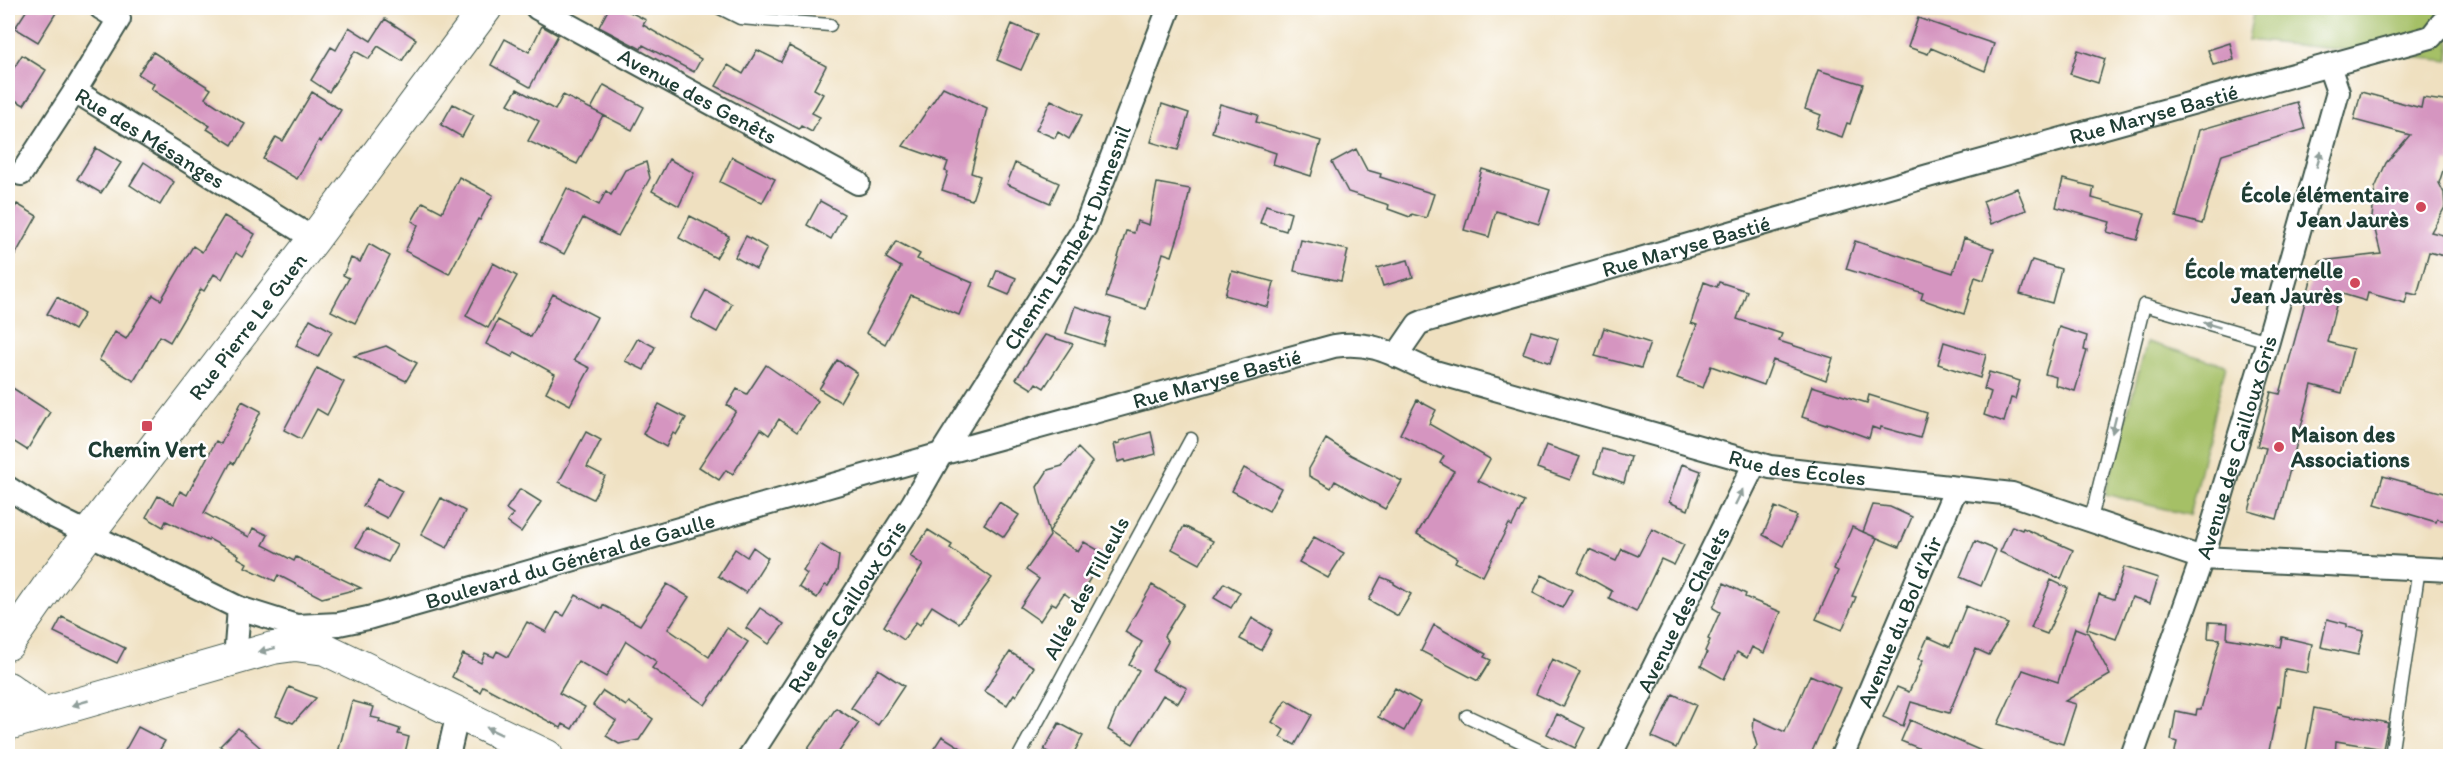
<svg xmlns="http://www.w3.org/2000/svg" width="2458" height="764" viewBox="0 0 2458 764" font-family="Itim,sans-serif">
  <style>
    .green { fill: #a5c066; stroke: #627e4d; stroke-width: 1.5 }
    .building { fill: #d595c0 }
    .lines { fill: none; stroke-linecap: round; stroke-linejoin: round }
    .lane-casing { stroke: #3e5549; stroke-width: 15 }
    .street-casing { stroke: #3e5549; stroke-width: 26 }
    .secondary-casing { stroke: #3e5549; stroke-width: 34 }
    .lane { stroke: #fff; stroke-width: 12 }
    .street { stroke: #fff; stroke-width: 22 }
    .secondary { stroke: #fff; stroke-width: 32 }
    .oneway { fill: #8f9e9a }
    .poi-dot { fill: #d1495b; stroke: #fff; stroke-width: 2 }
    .labels { text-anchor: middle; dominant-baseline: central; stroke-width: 5; stroke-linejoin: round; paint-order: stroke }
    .street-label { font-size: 22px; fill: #1f3d34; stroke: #fff }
    .poi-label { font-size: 22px; font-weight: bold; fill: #1f3d34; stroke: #fff; text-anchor: end }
  </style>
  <rect width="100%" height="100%" fill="#fff"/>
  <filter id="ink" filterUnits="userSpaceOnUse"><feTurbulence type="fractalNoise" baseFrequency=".0167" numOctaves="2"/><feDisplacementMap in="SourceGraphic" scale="12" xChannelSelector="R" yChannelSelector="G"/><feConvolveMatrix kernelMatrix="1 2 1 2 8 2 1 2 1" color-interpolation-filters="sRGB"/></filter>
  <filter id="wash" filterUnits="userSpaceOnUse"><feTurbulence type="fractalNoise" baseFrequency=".008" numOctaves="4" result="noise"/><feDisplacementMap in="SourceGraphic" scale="24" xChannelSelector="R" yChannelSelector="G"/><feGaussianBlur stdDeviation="1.35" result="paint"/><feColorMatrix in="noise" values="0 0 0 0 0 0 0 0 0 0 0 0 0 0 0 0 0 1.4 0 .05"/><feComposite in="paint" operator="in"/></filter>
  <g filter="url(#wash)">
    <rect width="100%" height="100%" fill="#efe0c0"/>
    <path class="green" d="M2254 8H2450V61L2248 40Z
      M2147 342 2226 365 2189 515 2105 494Z"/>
    <g id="blocks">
      <path class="building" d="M28 8H59L38 42 15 28Z
        M609 8H622L646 20 643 25 701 59 694 72 643 45 641 49 599 27Z
        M1918 18 1994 44 1985 71 1931 48 1928 54 1908 47Z
        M385 19 416 39 402 61 378 46 369 59 355 51 329 92 311 80 331 47 336 50 349 27 371 41Z
        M1012 24 1037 35 1021 70 997 60Z
        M542 26 558 35 530 87 491 65 505 39 529 52Z
        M2230 43 2234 60 2213 65 2208 50Z
        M789 46 826 66 814 89 823 94 812 113 820 117 812 132 801 126 799 129 716 86 728 65 743 74 757 50 781 62Z
        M2078 50 2105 59 2098 83 2070 74Z
        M153 52 211 89 205 98 245 124 232 145 207 129 210 126 151 89 154 84 138 74Z
        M22 55 46 70 24 105 8 96V77Z
        M1818 70 1863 84 1850 124 1847 123 1842 137 1816 128 1821 115 1805 109Z
        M604 85 644 107 632 130 591 109Z
        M943 87 987 108 971 173 980 176 972 200 942 190 948 172 945 171 948 162 903 146Z
        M517 89 555 110 563 95 603 115 577 164 528 141 539 121 508 104Z
        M312 92 341 110 321 142 319 140 297 179 263 159 276 137 283 141Z
        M2361 92 2421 108 2423 98 2451 102V163L2446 161 2439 183 2444 193 2445 207 2431 232 2451 237V258L2429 252 2417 295 2408 293 2405 303 2368 293 2366 301 2339 293 2327 342 2353 349 2342 393 2312 385 2277 519 2249 511 2266 448 2257 446 2271 392 2280 394 2314 269 2321 261 2381 254 2372 218 2375 188 2386 163 2410 135 2354 120Z
        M1051 100 1082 115 1069 139 1058 132 1055 138 1036 130Z
        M2297 102 2305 129 2222 154 2202 224 2176 217 2199 130Z
        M453 104 474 115 462 137 441 125Z
        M1162 104 1189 113 1178 150 1151 142Z
        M1220 104 1258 115 1256 122 1321 141 1311 176 1273 164 1276 153 1212 132Z
        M96 148 121 163 101 193 77 179Z
        M1356 149 1367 170 1381 174 1380 177 1434 194 1426 218 1412 214 1410 217 1388 209 1389 205 1348 192 1332 162Z
        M732 157 775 179 762 203 720 182Z
        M669 159 694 173 679 206 652 191Z
        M144 162 174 182 160 205 130 185Z
        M646 162 650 178 618 236 583 218 564 254 540 242 567 188 599 205 606 191 611 195 625 170Z
        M1015 163 1059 183 1050 203 1007 184Z
        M1482 169 1550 190 1539 224 1496 211 1489 237 1464 230Z
        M459 177 493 195 480 220 478 219 449 274 405 251 418 225 412 221 423 202 442 212Z
        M2063 179 2094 187 2092 198 2145 213 2137 240 2107 232 2110 222 2056 207Z
        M1157 183 1190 189 1184 218 1172 256 1163 253 1146 309 1106 297 1126 231 1134 233 1137 221 1149 225Z
        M2017 188 2026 210 1991 224 1983 201Z
        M820 201 844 214 831 239 807 225Z
        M17 204 37 216 8 268V220Z
        M1266 205 1291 213 1286 231 1260 223Z
        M224 216 255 234 242 257 236 253 222 279 214 274 204 291 201 289 170 342 160 336 134 381 99 360 115 332 126 339 153 295 161 300 193 246 202 252Z
        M690 216 729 236 716 258 679 238Z
        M746 236 767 248 756 269 735 257Z
        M1964 238 1994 249 1984 280 1975 277 1964 314 1921 299 1923 293 1846 269 1855 241 1953 273Z
        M1301 240 1348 250 1341 281 1294 271Z
        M896 241 920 254 917 259 973 283 959 315 911 295 885 344 866 333 901 267 886 258Z
        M369 244 390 256 355 323 331 311 349 278 343 275 351 258 360 262Z
        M1408 260 1413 277 1383 286 1377 268Z
        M2032 260 2061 269 2052 303 2020 294Z
        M493 263 517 276 488 328 466 316Z
        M997 270 1016 278 1009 295 990 287Z
        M1232 271 1274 282 1268 307 1225 295Z
        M1704 282 1717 287 1719 282 1747 291 1737 319 1782 334 1779 341 1833 358 1826 380 1773 360 1764 385 1711 366 1703 388 1677 378 1697 325 1691 323Z
        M706 290 732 304 717 332 691 318Z
        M553 294 597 317 574 360 590 368 570 405 546 392 555 374 515 352 512 357 486 344 498 320 531 337Z
        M57 297 84 314 74 330 47 314Z
        M1075 306 1111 318 1103 345 1066 333Z
        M310 319 332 331 318 357 296 346Z
        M2059 327 2087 336 2084 350 2087 351 2075 391 2055 385 2056 377 2045 374Z
        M1604 328 1650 343 1641 368 1595 356Z
        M1531 331 1558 339 1550 363 1523 353Z
        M1045 335 1073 344 1044 388 1036 383 1032 389 1016 379Z
        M638 338 655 347 644 370 625 361Z
        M1944 342 1986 355 1980 378 1938 364Z
        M386 346 417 363 406 381 354 356Z
        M837 360 857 373 840 402 819 389Z
        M766 365 818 401 797 432 779 419 769 435 761 429 733 474 726 470 719 480 699 467 736 411 727 405 737 389 747 394Z
        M317 368 344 382 327 415 317 409 301 439 284 430Z
        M1989 372 2020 381 2015 399 2011 398 2004 422 1984 415 1991 392 1984 389Z
        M8 385 50 412 27 450 8 438Z
        M1812 386 1867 403 1869 395 1927 413 1920 438 1881 427 1880 430 1872 427 1869 438 1827 423 1826 425 1802 417Z
        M1417 400 1436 410 1429 424 1490 459 1478 481 1524 502 1512 526 1509 524 1483 576 1455 562 1457 558 1417 534 1454 471 1440 463 1444 456 1400 434Z
        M242 401 261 411 234 464 231 462 204 513 249 537 253 528 268 535 263 545 294 561 296 557 361 588 322 598 278 575 275 581 245 567 247 563 238 558 239 555 209 539 208 541 166 521 163 527 146 517 158 496 174 504 180 491 187 495 216 441 221 444Z
        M659 404 686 418 676 435 673 433 666 447 643 434Z
        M586 432 601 440 587 467 605 476 593 499 559 482Z
        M1151 432 1156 454 1126 462 1125 460 1118 462 1114 444 1120 443V441Z
        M1326 439 1351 455 1402 481 1385 509 1335 481 1331 488 1309 476V469Z
        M1546 445 1580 457 1570 480 1537 468Z
        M1078 448 1092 462 1049 532 1078 552 1084 542 1105 554 1076 602 1064 593 1056 605 1052 603 1040 621 1020 607 1039 579 1026 570 1050 536 1037 487 1048 470 1062 466Z
        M1602 449 1631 457 1624 483 1595 472Z
        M1682 464 1701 471 1688 510 1669 502Z
        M1244 468 1281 488 1269 511 1232 491Z
        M2383 476 2451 495V522L2437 519 2436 522 2375 504Z
        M378 478 402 491 387 518 363 506Z
        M520 489 541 502 521 532 507 522 513 514 506 509Z
        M441 498 465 511 447 548 421 535Z
        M999 502 1019 515 1004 537 984 524Z
        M1873 505 1890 507 1912 517 1899 547 1863 532Z
        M1775 507 1797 516 1783 546 1763 535Z
        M1184 526 1213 541 1200 564 1172 549Z
        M2012 526 2022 530 2023 528 2073 550 2061 579 2000 552Z
        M1852 527 1877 538 1852 596 1856 597 1842 630 1816 619 1838 571 1834 569Z
        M366 529 397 545 388 562 356 547Z
        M1652 529 1684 545 1674 565 1661 559 1636 612 1609 598 1612 591 1578 572 1589 549 1616 561 1622 549 1638 556Z
        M928 530 952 545 950 548 992 578 959 623 932 606 920 625 916 622 904 640 884 626 923 565 910 556Z
        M1314 537 1344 553 1328 578 1299 562Z
        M1975 541 1996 550 1981 586 1960 577Z
        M820 544 839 556 837 571 828 586 825 585 817 598 799 587 807 574 803 571Z
        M753 547 768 558 746 593 718 576 735 549 747 557Z
        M2124 567 2158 578 2150 603 2132 597 2116 639 2087 629 2099 594 2114 599Z
        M1542 575 1572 590 1562 608 1533 593Z
        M1381 577 1394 582V584L1411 594 1398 616 1369 600Z
        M2051 580 2068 588 2047 634 2031 628Z
        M1224 583 1240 592 1231 608 1214 598Z
        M1724 583 1746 594 1745 597 1781 612 1764 653 1752 647 1747 658 1737 652 1724 679 1701 666 1707 653 1705 651 1710 640 1708 639 1720 612 1713 608Z
        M667 584 689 597 668 629 709 657 727 628 748 642 705 705 652 668 657 662 626 641 606 677 578 661 559 693 585 707 572 729 563 724 561 728 483 686 480 692 452 677 463 654 481 663 485 653 494 657 497 651 508 657 527 622 546 632 557 612 564 616 576 595 602 609 603 605 640 625Z
        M1152 585 1184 604 1164 636 1168 642 1152 670 1187 688 1178 703 1163 695 1133 744 1108 730 1116 711 1139 670 1129 665 1142 642 1125 632Z
        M1966 606 2008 624 1989 655 1976 649 1949 713 1911 702 1903 726 1883 717 1897 687 1909 692 1923 660 1918 659 1928 637 1950 647Z
        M760 608 784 624 769 644 746 628Z
        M62 617 125 648 117 663 54 632Z
        M1252 618 1272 630 1261 650 1240 639Z
        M2327 619 2347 624V627L2364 631 2358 655 2321 647Z
        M2209 622 2228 623 2227 638 2280 647 2282 637 2312 644 2307 673 2285 669 2280 706 2278 705 2268 756H2174L2177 742 2171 740 2176 711 2196 715 2197 709H2201L2220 639 2208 638Z
        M1434 625 1486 654 1484 657 1491 660 1478 681 1421 651Z
        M2075 628 2088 633 2110 675 2065 701 2076 704 2063 744 1998 724 2023 670 2058 682Z
        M1010 652 1034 667 1016 696 1014 694 1007 705 984 691Z
        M1552 659 1580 672 1563 707 1536 694Z
        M878 669 904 686 878 725 851 708Z
        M1810 675 1840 688 1810 756H1751L1757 746 1753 732 1754 718 1785 732Z
        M289 687 316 698 293 723 276 716Z
        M1395 688 1420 702 1404 731 1378 717Z
        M603 691 626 706 629 702 653 719 639 740 619 744 606 736 616 721 593 705Z
        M1673 694 1696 705 1676 748 1652 737Z
        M1286 700 1312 715 1295 745 1280 737 1284 730 1272 722Z
        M352 701 374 707 371 717 380 719 379 722 400 729 398 734 409 737 404 756H337Z
        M836 708 859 723 836 756H803Z
        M2314 708 2388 723 2383 749 2336 741 2335 756H2305Z
        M1557 714 1585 728 1575 748 1547 734Z
        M1910 720 1993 756H1938L1901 741Z
        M1059 723 1083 736 1072 756H1056L1044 750Z
        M138 727 165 741 156 756H122Z
        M238 728 270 756H232L220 746Z
        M942 736 974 756H929Z"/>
    </g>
  </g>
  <g filter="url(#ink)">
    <use href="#blocks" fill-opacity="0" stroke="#3e5549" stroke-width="1.5"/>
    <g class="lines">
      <defs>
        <path id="lane" d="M720 8 740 18 830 25
          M2091 519 2144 305 2268 341
          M1467 716 1551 756
          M1019 756 1191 439
          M2391 756 2419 568"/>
        <g id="street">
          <path id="s1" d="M101 8 119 19 75 91 314 239"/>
          <path id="s2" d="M537 8 858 183"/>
          <path d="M21 174 75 91"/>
          <path id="s3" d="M1396 356 1418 324 1425 321 1928 176 2431 37 2442 23"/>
          <path id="s4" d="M8 488 49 514 239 608 296 626 339 624 368 618 941 454 1334 346C1372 340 1394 355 1428 370L1770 467 2012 494 2202 558 2450 570"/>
          <path d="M235 659 239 608"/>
          <path d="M448 756 458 713"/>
          <path id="s5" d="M750 756 913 503 941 454 1085 227 1169 8"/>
          <path id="s6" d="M1610 756 1755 463"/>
          <path id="s7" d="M1842 756 1956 488"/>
          <path id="s8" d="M2132 756 2206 547 2268 341 2338 92 2329 66"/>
        </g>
        <g id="secondary">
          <path id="s9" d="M8 644 50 584 314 239 486 8"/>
          <path d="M8 688 43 713"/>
          <path d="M8 724 273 648 295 645 325 649 547 756"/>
        </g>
      </defs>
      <use href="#lane" class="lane-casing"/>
      <use href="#street" class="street-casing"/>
      <use href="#secondary" class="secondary-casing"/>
      <use href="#lane" class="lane"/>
      <use href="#street" class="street"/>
      <use href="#secondary" class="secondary"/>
    </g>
    <defs><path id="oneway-solid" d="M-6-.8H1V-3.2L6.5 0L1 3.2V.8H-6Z" transform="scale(1.5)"/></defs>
    <g class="oneway">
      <use href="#oneway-solid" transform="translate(2319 159) rotate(-74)"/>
      <use href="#oneway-solid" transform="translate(2212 325) rotate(-163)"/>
      <use href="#oneway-solid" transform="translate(2114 425) rotate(104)"/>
      <use href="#oneway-solid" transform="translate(1739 497) rotate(-64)"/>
      <use href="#oneway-solid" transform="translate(267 650) rotate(166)"/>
      <use href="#oneway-solid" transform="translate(80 703) rotate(164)"/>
      <use href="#oneway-solid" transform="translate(494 731) rotate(-154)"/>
    </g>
  </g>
  <g class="poi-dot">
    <circle cx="2421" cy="207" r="6"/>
    <circle cx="2355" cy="283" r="6"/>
    <rect x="141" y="420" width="12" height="12" rx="3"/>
    <circle cx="2279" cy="447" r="6"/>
  </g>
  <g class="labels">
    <g class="street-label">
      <text stroke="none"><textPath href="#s2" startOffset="183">Avenue des Genêts</textPath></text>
      <text stroke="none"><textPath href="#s3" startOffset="804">Rue Maryse Bastié</textPath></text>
      <text stroke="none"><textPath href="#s1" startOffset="194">Rue des Mésanges</textPath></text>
      <text stroke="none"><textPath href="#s5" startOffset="609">Chemin Lambert Dumesnil</textPath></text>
      <text stroke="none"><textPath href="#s3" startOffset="318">Rue Maryse Bastié</textPath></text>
      <text stroke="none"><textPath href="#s9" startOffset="398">Rue Pierre Le Guen</textPath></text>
      <text stroke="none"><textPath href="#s4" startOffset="1275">Rue Maryse Bastié</textPath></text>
      <text stroke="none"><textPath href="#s8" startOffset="326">Avenue des Cailloux Gris</textPath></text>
      <text stroke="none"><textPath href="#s4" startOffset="1878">Rue des Écoles</textPath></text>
      <text stroke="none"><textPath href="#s4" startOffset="603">Boulevard du Général de Gaulle</textPath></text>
      <text transform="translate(1086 588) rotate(-62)">Allée des Tilleuls</text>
      <text stroke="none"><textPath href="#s5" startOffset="178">Rue des Cailloux Gris</textPath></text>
      <text stroke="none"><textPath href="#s6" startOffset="164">Avenue des Chalets</textPath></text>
      <text stroke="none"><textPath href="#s7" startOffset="146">Avenue du Bol d'Air</textPath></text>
    </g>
    <g class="poi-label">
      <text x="2409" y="194">École élémentaire<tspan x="2409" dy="25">Jean Jaurès</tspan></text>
      <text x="2343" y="270">École maternelle<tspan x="2343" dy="25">Jean Jaurès</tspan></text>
      <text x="2291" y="434" text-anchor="start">Maison des<tspan x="2291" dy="25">Associations</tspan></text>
      <text x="147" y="449" text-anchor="middle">Chemin Vert</text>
    </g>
  </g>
  <rect width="2458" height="764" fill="none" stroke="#fff" stroke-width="30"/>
</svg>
